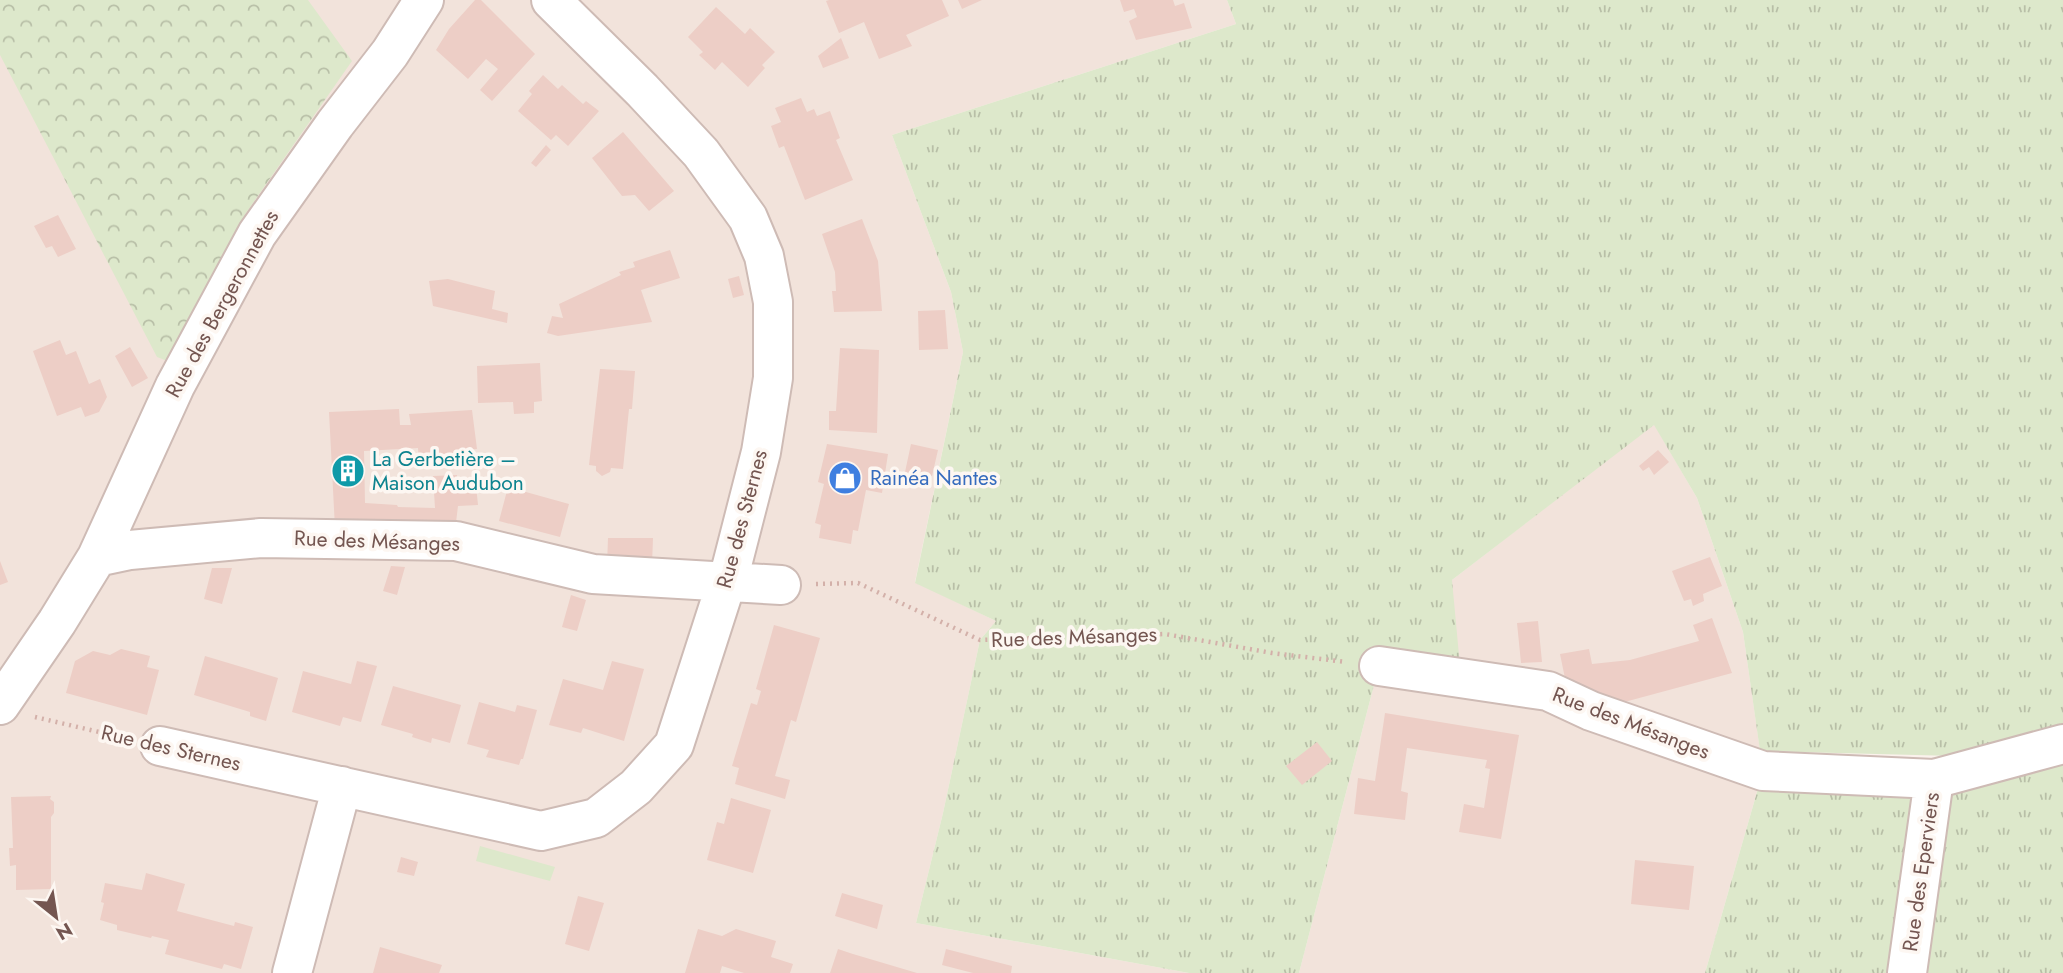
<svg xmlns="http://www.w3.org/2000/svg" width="2063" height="973" viewBox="0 0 2063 973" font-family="Jost,sans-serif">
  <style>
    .residential { fill: #f2e3db }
    .grass { fill: url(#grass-tufts) }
    .forest { fill: url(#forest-crowns) }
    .pitch { fill: #dde8cb }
    .building { fill: #edcec6 }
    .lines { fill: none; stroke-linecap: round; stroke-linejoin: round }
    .minor-casing { stroke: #cebbb5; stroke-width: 42 }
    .path { stroke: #d3b0a9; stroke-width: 4.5; stroke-dasharray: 2 5; stroke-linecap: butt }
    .minor { stroke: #fff; stroke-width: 38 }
    .labels { text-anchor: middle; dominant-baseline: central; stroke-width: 7; stroke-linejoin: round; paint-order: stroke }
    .street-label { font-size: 21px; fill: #745651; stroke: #fdf7f2 }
    .culture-label { font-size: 21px; fill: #0d838f; stroke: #fdf7f2; text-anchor: start }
    .shop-label { font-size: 21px; fill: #366cbe; stroke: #fdf7f2; text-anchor: start }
  </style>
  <defs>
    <pattern id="grass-tufts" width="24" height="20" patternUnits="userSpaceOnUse" patternTransform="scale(1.75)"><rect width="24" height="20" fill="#dde8cb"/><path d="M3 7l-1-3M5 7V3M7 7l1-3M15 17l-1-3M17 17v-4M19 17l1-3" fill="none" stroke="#b8bfa7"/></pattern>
    <pattern id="forest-crowns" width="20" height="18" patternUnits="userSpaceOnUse" patternTransform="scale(1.75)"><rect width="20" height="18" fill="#dde8cb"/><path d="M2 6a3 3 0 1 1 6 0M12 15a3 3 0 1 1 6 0" fill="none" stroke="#b8bfa7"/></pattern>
  </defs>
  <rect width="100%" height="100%" fill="#fbf2ec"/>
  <path class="residential" d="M0 0H1227L1236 24 892 135 951 292 963 352 915 582 996 621 980 640 943 813 916 923 1189 973H0Z
    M1654 424 1697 498 1743 632 1763 771 1705 973H1299L1379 666 1452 580Z"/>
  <path class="grass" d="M1227 0H2063V724L1955 756 1760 751 1743 632 1697 498 1654 425 1452 580 1460 666H1379L1299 973H1189L916 923 943 813 980 640 996 621 915 583 963 352 951 292 892 135 1236 24Z
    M2063 744V973H1705L1763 771 1934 779Z"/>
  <path class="forest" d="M0 0H308L352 61 246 213 170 362 157 357 0 55Z"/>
  <path class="pitch" d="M480 846 555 867 550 881 476 861Z"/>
  <path class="building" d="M475 0H481L535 54 492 101 480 90 498 69 486 59 468 79 436 50 449 29Z
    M829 0H942L949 16 906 35 912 46 879 59 864 22 839 33 826 1Z
    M958 0H982L962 9Z
    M1120 0H1173L1175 6 1184 3 1192 28 1136 40 1129 21 1137 17 1134 9 1124 12Z
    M716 7 745 34 750 28 775 52 762 65 765 68 748 87 722 62 715 70 699 55 703 52 688 37Z
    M841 38 849 58 823 68 818 56Z
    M543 75 558 89 562 85 583 104 586 101 599 111 568 146 556 135 551 140 518 111 532 94 529 91Z
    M801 98 807 112 814 109 817 116 830 111 840 138 836 140 853 180 805 200 784 146 779 148 771 126 781 122 775 108Z
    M623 132 674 191 649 211 635 195 622 196 592 158Z
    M546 145 551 150 536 167 531 163Z
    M58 215 76 249 58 257 52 246 46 248 34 226Z
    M862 219 878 261 882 311 834 312 832 291H836L835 272 822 234Z
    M670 250 680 278 641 290 652 322 558 336 547 333 552 316 563 318 559 304 621 275 619 272 635 267 633 262Z
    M739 276 744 295 733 298 728 279Z
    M448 279 495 291 492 309 508 313 507 323 433 306 429 281Z
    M945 310 948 349 919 350 918 311Z
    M60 340 66 355 76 351 89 384 100 379 107 397 99 412 85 417 81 407 57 416 33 351Z
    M130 347 148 378 132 387 115 356Z
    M840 348 879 350 877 433 829 430V411H836Z
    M540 363 542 401 534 402V413L514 414 513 402 478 403 477 366Z
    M600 369 635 371 632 409H629L623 469 611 468 610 472 602 476 596 471V466L589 465Z
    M399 409 400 425H411L409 414 472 410 477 449 454 451 456 465 433 467 419 463 418 448 364 451 365 503 397 505 398 507 435 508 433 476 457 475V479L475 476 478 505 458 506 455 531 335 528 329 412Z
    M827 444 888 454 882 493 866 490 858 531 853 530 851 544 819 538 821 525 815 523 824 484 818 482Z
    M911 444 938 450 932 476 905 472Z
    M1658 450 1669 462 1654 475 1649 467 1643 471 1639 466Z
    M508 487 569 504 560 537 499 521Z
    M608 538H653L652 565 607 566Z
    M1710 557 1722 586 1703 594 1704 601 1693 606 1691 599 1684 601 1672 571Z
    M0 561 8 582 0 585Z
    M391 566 405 567 397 595 383 591Z
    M212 568H232L222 604 204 599Z
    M571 595 586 600 577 631 562 627Z
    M1712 618 1732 673 1617 704 1566 683 1560 654 1589 649 1592 664 1630 660 1699 641 1693 625Z
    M1538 621 1542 662 1521 663 1517 623Z
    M774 625 820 638 796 722 791 720 775 776 790 780 785 799 735 784 739 768 732 766 751 703 757 705 761 691 756 689Z
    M121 649 150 656 147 667 159 670 147 715 66 693 75 661 93 651 110 655Z
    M205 656 278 678 266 721 250 716V712L194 695Z
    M357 661 377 666 361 722 343 717 340 726 292 712 303 671 351 684Z
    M612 661 644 669 624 741 583 728 581 733 549 725 563 679 603 690Z
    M393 686 461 705 450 743 432 738 431 743 412 737 413 734 381 725Z
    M479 702 515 712 517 705 537 710 523 759H521L519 765 486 757 489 750 467 744Z
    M1385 713 1519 735 1501 839 1459 832 1464 804 1484 808 1490 769 1485 768 1487 760 1407 748 1401 791 1408 793 1405 820 1354 814 1358 778 1375 781Z
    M1317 742 1332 761 1302 785 1286 766Z
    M51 796 50 799 54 802V813L51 817V889L16 890V865L10 866 9 848H13L11 797Z
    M731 798 771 810 753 873 707 860 717 822 724 824Z
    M401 857 418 862 414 876 397 872Z
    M1635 860 1694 866 1689 910 1631 904Z
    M146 873 185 884 177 911 234 926 235 922 253 927 241 969 224 964 222 969 165 954 169 940 152 936 151 938 117 930V925L100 920 104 903 101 902 105 883 142 890Z
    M842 893 883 905 877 929 835 916Z
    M578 896 604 903 589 951 565 944Z
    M698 929 722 936 736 929 776 941 771 957 793 964 790 973H744L722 966 720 973H685Z
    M380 947 442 965 439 973H373Z
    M838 949 853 954 917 973H830Z
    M946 949 1012 966 1011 973H973L942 965Z"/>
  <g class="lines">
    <defs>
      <path id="minor" d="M97 557 130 550 261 538 456 541 593 574 781 585
        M1379 666 1548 691 1591 711 1763 771 1934 779 2063 744
        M0 705 57 622 97 557 175 386 257 234 335 124 390 53 424 0
        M160 746 541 831 596 818 636 787 674 745 732 565 761 452 773 378V302L764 256 748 218 701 153 642 90 551 0
        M292 973 342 786
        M1907 973 1934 779"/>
    </defs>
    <use href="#minor" class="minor-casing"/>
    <path class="path" d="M816 584 858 583 980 640 1165 634 1272 653 1346 662
      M35 717 129 739"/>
    <use href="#minor" class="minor"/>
  </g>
  <defs>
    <symbol id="building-disc" viewBox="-11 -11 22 22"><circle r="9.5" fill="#0f9aa8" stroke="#fdf7f2"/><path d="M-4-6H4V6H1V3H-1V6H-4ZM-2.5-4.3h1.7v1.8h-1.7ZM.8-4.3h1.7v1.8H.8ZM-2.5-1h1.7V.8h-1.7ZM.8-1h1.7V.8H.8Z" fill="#fff"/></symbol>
    <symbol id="shop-disc" viewBox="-11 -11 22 22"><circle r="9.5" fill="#3f7fe0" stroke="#fdf7f2"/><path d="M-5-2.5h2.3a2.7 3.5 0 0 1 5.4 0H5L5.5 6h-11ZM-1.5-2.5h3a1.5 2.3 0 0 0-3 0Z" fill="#fff"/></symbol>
  </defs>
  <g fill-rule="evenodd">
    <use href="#building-disc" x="329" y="452" width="38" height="38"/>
    <use href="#shop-disc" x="826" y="459" width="38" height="38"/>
  </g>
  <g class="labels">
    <g class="street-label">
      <text transform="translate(222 304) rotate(-61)">Rue des Bergeronnettes</text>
      <text transform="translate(742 519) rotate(-75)">Rue des Sternes</text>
      <text transform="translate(377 541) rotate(2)">Rue des Mésanges</text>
      <text transform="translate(1074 637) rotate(-2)">Rue des Mésanges</text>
      <text transform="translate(1631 723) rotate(21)">Rue des Mésanges</text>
      <text transform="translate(171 748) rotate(13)">Rue des Sternes</text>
      <text transform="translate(1921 872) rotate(-82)">Rue des Eperviers</text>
    </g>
    <g class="culture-label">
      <text x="372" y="459">La Gerbetière –<tspan x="372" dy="24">Maison Audubon</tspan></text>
    </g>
    <g class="shop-label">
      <text x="870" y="478">Rainéa Nantes</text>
    </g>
  </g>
  <g transform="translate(56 917) rotate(150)" stroke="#fdf7f2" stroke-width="5" paint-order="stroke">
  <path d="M0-5L12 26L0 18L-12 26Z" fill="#745651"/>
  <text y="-10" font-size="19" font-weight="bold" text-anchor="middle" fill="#745651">N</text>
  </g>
</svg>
